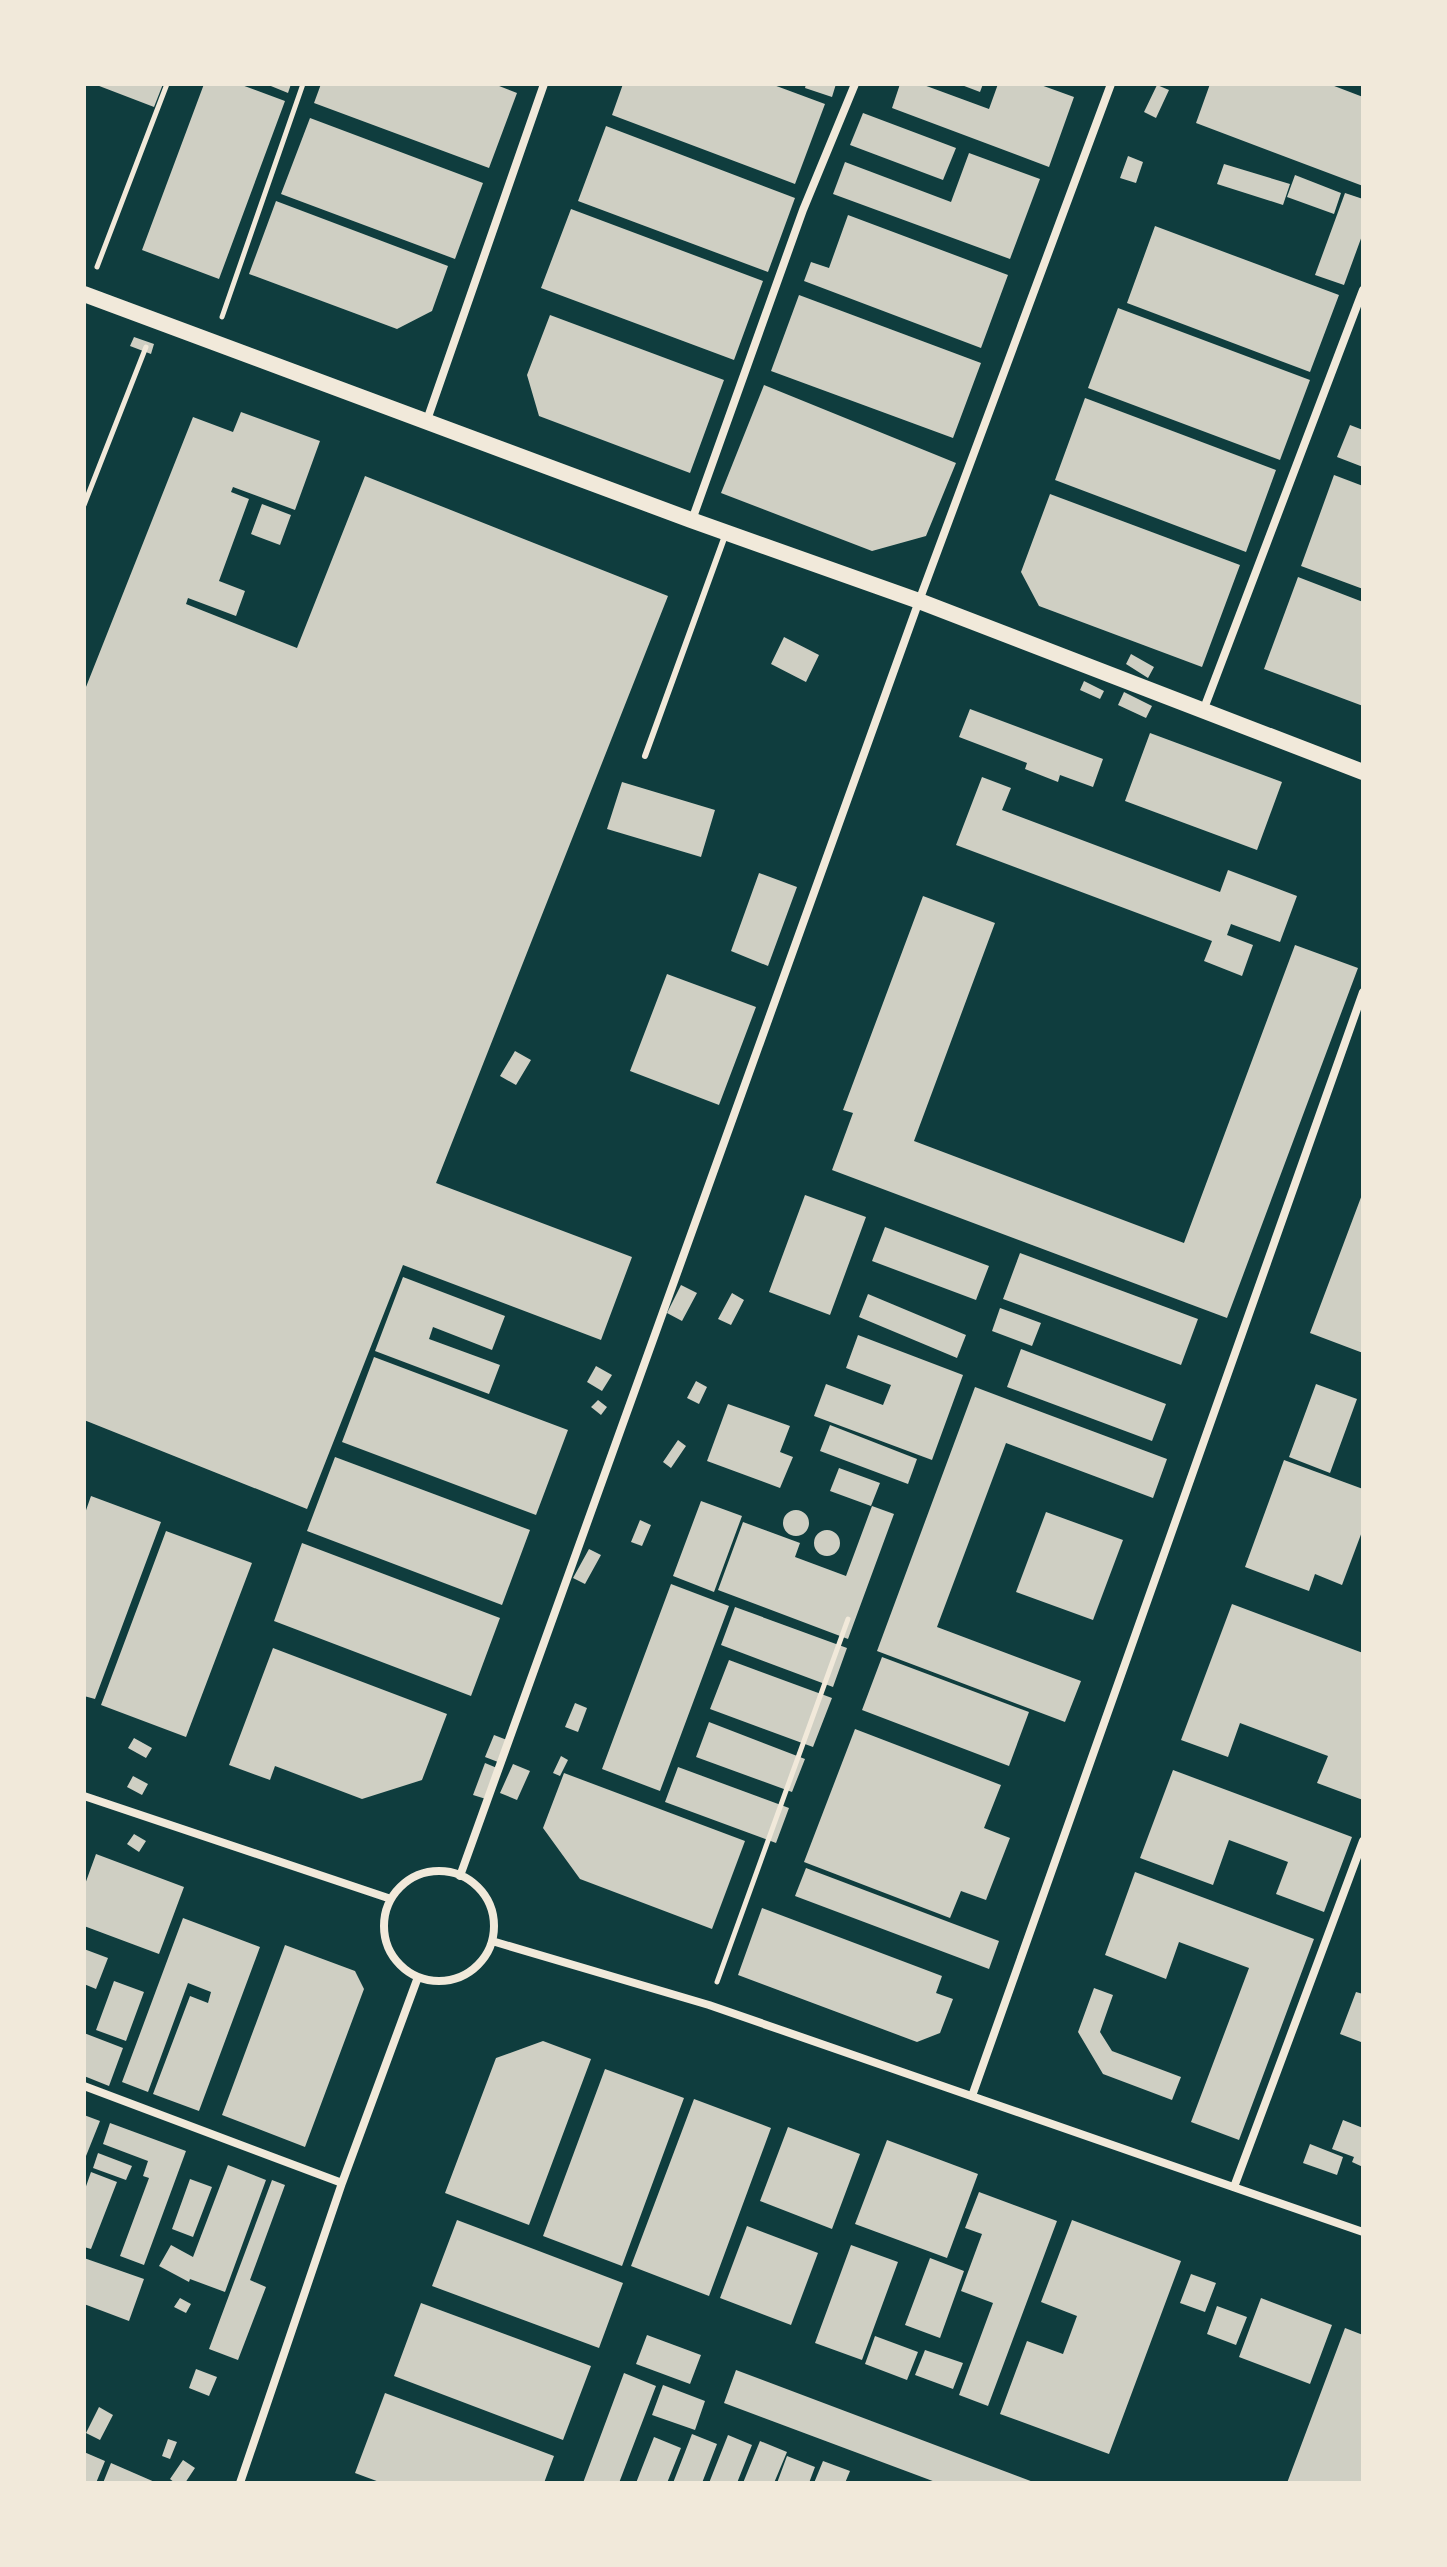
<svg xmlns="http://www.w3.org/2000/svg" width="1447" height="2567" viewBox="0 0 1447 2567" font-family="Barlow,sans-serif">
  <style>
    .building { fill: #cfcfc3 }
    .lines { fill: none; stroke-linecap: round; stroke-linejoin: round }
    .path { stroke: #f1e9da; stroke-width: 5 }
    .service { stroke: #f1e9da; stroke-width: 6 }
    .minor { stroke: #f1e9da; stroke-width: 8 }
    .secondary { stroke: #f1e9da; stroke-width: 16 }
  </style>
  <rect width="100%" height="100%" fill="#0f3d3e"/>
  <path class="building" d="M94 84H163L154 107Z
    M204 84H239L285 101 219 279 142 250Z
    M266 84H291L288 93Z
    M321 84H494L517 93 489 168 314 103Z
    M623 84H771L825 104 795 184 612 115Z
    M806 84H836L832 97 805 88Z
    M900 84H921L989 109 998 84H1038L1074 97 1049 167 892 108Z
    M959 84H983L980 92Z
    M1210 84H1329L1363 97V186L1196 123Z
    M1157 85 1169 90 1156 118 1144 112Z
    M863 113 956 148 943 180 850 145Z
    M310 118 483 183 455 259 281 194Z
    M606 126 795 198 768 272 578 201Z
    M969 153 1040 179 1010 259 833 194 845 162 951 202Z
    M1128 156 1143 162 1136 183 1120 178Z
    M1224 164 1290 184 1283 205 1217 184Z
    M1295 175 1341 193 1334 214 1287 197Z
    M1345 193 1363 199V233L1344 285 1315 275Z
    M276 201 448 266 432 311 397 329 249 274Z
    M571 209 763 281 734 360 541 288Z
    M848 215 1008 275 981 348 804 281 811 262 829 268Z
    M1155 226 1339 295 1310 372 1127 303Z
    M799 295 981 363 953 438 771 371Z
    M1118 308 1310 380 1280 460 1088 388Z
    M550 315 724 380 690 473 539 416 527 375Z
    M134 337 154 344 151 354 130 346Z
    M764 385 956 463 926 536 872 551 721 493Z
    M1085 398 1276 470 1246 552 1055 480Z
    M241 412 320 441 295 510 233 487 231 492 249 499 219 581 245 591 236 616 188 598 186 604 297 648 365 476 668 596 436 1183 632 1257 601 1340 403 1265 307 1509 84 1420V692L193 417 233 432Z
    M1350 425 1363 430V467L1337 457Z
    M1334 475 1363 486V589L1301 566Z
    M1050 494 1240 565 1202 667 1039 606 1021 572Z
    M262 504 291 515 280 545 251 534Z
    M1298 577 1363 602V706L1264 669Z
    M784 637 819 655 806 682 771 664Z
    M1131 654 1154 667 1148 678 1126 664Z
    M1084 681 1104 691 1100 699 1080 690Z
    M1124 692 1152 706 1146 718 1118 705Z
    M970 709 1103 759 1093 787 1060 775 1058 782 1025 769 1027 763 959 737Z
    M1150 733 1282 782 1257 850 1125 801Z
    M982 777 1011 788 1002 810 1220 892 1228 870 1297 896 1280 942 1231 924 1227 935 1253 945 1242 976 1204 961 1212 941 956 845Z
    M622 782 715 810 701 857 607 829Z
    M759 873 797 887 768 966 731 951Z
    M923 896 995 923 914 1141 1184 1243 1295 945 1358 968 1227 1318 832 1170 853 1113 843 1110Z
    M667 974 756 1007 719 1105 630 1071Z
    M515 1051 531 1060 516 1085 500 1076Z
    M1363 1192V1353L1310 1333Z
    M805 1195 866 1217 830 1315 769 1292Z
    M885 1227 989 1266 976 1300 872 1261Z
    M1020 1253 1198 1319 1181 1365 1003 1299Z
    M403 1277 505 1316 492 1350 433 1327 429 1339 500 1365 489 1394 375 1351Z
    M681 1285 697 1293 682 1321 667 1313Z
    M732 1293 744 1300 731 1325 718 1319Z
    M868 1294 966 1335 957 1358 859 1317Z
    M1000 1308 1041 1323 1032 1346 992 1331Z
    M858 1335 963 1375 932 1460 814 1416 826 1384 883 1405 891 1385 846 1368Z
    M1021 1349 1166 1404 1152 1441 1007 1387Z
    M374 1357 568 1430 536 1515 342 1442Z
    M596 1366 612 1375 602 1391 587 1382Z
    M696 1381 707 1387 699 1404 687 1398Z
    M1316 1384 1357 1399 1330 1473 1289 1457Z
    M975 1387 1167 1459 1153 1498 1006 1443 937 1627 1081 1681 1065 1722 877 1651Z
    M598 1400 607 1407 601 1415 591 1407Z
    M728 1404 790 1426 780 1452 793 1457 780 1488 707 1461Z
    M830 1425 917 1459 908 1484 820 1451Z
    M678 1440 686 1446 671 1468 663 1462Z
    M335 1457 530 1530 502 1605 307 1531Z
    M1284 1460 1363 1489V1529L1342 1585 1315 1574 1309 1591 1245 1567Z
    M839 1468 880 1483 871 1506 830 1491Z
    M91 1496 161 1522 95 1699 84 1696V1516Z
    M701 1501 742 1516 714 1592 673 1576Z
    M872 1506 894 1514 848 1639 718 1590 743 1522 800 1543 795 1557 846 1576Z
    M783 1523a13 13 0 1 1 26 0a13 13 0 1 1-26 0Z
    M1046 1512 1123 1540 1093 1620 1016 1592Z
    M640 1520 651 1525 642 1546 631 1542Z
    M814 1543a13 13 0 1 1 26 0a13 13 0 1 1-26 0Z
    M166 1531 252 1563 186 1737 101 1705Z
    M302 1543 500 1618 471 1696 274 1621Z
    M589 1549 601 1555 585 1584 573 1578Z
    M671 1584 729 1606 660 1791 602 1769Z
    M1232 1604 1363 1653V1800L1317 1783 1328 1756 1240 1723 1228 1757 1181 1740Z
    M735 1607 847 1648 833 1687 721 1645Z
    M273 1648 447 1714 422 1780 362 1799 275 1766 270 1780 229 1765Z
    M882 1657 1029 1712 1009 1766 862 1710Z
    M729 1660 832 1698 813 1747 710 1709Z
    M575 1703 587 1708 578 1732 565 1727Z
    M709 1722 805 1759 792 1792 696 1757Z
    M855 1729 1001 1785 984 1828 1010 1838 986 1900 961 1891 950 1918 804 1862Z
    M494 1735 507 1740 498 1762 485 1757Z
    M134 1738 152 1748 146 1758 128 1748Z
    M561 1756 568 1760 560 1776 553 1773Z
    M485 1763 497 1768 486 1799 473 1795Z
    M513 1764 530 1771 517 1800 500 1793Z
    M678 1767 789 1808 776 1843 665 1802Z
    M1173 1770 1352 1837 1324 1912 1276 1894 1288 1862 1229 1840 1213 1885 1140 1858Z
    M564 1773 745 1841 712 1929 580 1879 543 1828Z
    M133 1776 148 1784 142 1795 127 1787Z
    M134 1834 146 1841 139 1852 127 1844Z
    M96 1854 184 1887 159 1954 84 1926V1887Z
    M806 1868 999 1941 989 1969 795 1896Z
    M1135 1872 1314 1939 1239 2140 1191 2122 1249 1968 1179 1942 1166 1979 1105 1955Z
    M762 1908 942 1976 936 1993 953 1999 940 2033 917 2042 738 1975Z
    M183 1918 260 1947 199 2111 153 2094 190 1996 208 2003 211 1992 188 1983 148 2092 122 2082Z
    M285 1945 355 1971 364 1989 305 2147 222 2115Z
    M84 1949 108 1958 96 1989 84 1984Z
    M114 1981 144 1992 126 2041 96 2030Z
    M1094 1988 1113 1995 1100 2032 1112 2051 1181 2077 1172 2100 1103 2074 1078 2032Z
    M1356 1992 1363 1994V2035L1361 2042 1340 2034Z
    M84 2033 123 2048 109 2086 84 2076Z
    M543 2041 591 2059 529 2225 445 2193 496 2058Z
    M605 2069 684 2098 622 2266 543 2236Z
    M694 2099 771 2128 709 2296 631 2266Z
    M84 2115 100 2121 84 2161Z
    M1343 2120 1363 2128V2167L1352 2162 1354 2157 1332 2149Z
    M110 2123 186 2151 144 2265 120 2256 149 2178 143 2176 148 2161 103 2144Z
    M788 2127 860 2154 832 2229 760 2201Z
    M887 2140 978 2174 947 2258 855 2224Z
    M1310 2144 1343 2157 1337 2175 1303 2163Z
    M98 2153 132 2166 126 2180 93 2168Z
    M228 2165 266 2180 225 2292 190 2279 189 2282 159 2266 171 2245 193 2257Z
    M91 2172 117 2182 91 2249 84 2247V2192Z
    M190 2179 212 2187 193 2237 172 2229Z
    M272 2180 285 2185 250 2280 266 2287 238 2360 209 2349Z
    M979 2192 1057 2221 988 2406 959 2395 993 2303 961 2291 982 2234 965 2228Z
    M457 2220 623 2283 599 2348 432 2286Z
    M1072 2220 1181 2261 1109 2454 1000 2414 1027 2341 1063 2354 1077 2316 1041 2302Z
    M747 2226 818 2253 791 2325 720 2298Z
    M851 2245 898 2262 862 2360 815 2343Z
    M84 2258 144 2279 129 2321 84 2304Z
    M930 2258 964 2271 940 2338 905 2325Z
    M1191 2274 1216 2283 1205 2312 1180 2303Z
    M180 2298 191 2304 186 2313 174 2307Z
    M1261 2298 1332 2325 1310 2384 1239 2357Z
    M421 2303 591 2366 563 2440 394 2376Z
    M1217 2306 1247 2317 1236 2345 1207 2334Z
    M1345 2328 1363 2335V2483H1287Z
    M647 2335 701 2355 690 2384 636 2364Z
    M875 2336 918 2352 907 2380 865 2364Z
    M925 2350 963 2363 953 2389 915 2375Z
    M196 2369 217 2377 209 2396 189 2388Z
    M736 2370 1036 2483H938L724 2403Z
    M624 2373 656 2386 619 2483H583Z
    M663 2385 705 2401 695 2430 652 2415Z
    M385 2393 554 2456 544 2483H382L355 2473Z
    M99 2407 113 2415 100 2440 86 2433Z
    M692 2434 717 2444 702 2483H673Z
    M728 2435 752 2445 737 2483H709Z
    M654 2437 681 2448 667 2483H636Z
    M168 2439 177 2442 170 2459 162 2456Z
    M760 2441 787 2452 774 2483H743Z
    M84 2452 105 2461 96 2483H84Z
    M787 2456 815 2467 809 2483H777Z
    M183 2460 195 2468 185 2483H175L170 2479Z
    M823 2461 850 2471 845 2483H814Z
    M111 2463 157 2483H103Z"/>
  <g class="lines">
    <path class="path" d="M97 267 167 84
      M222 317 303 84
      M84 505 146 347
      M717 1982 848 1619"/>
    <path class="service" d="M645 756 726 533"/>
    <path class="minor" d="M427 420 544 84
      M692 520 803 210 855 84
      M1203 711 1363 290
      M84 1796 391 1899
      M384 1926a55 55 0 1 1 110 0a55 55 0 1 1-110 0Z
      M460 1876 919 601 1111 84
      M492 1941 709 2005 1363 2232
      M84 2086 342 2183
      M972 2096 1363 992
      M1234 2187 1363 1841
      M240 2483 342 2183 418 1977"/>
    <path class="secondary" d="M84 294 691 520 919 601 1363 772"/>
  </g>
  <rect width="1447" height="2567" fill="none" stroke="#f1e9da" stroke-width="172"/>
</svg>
